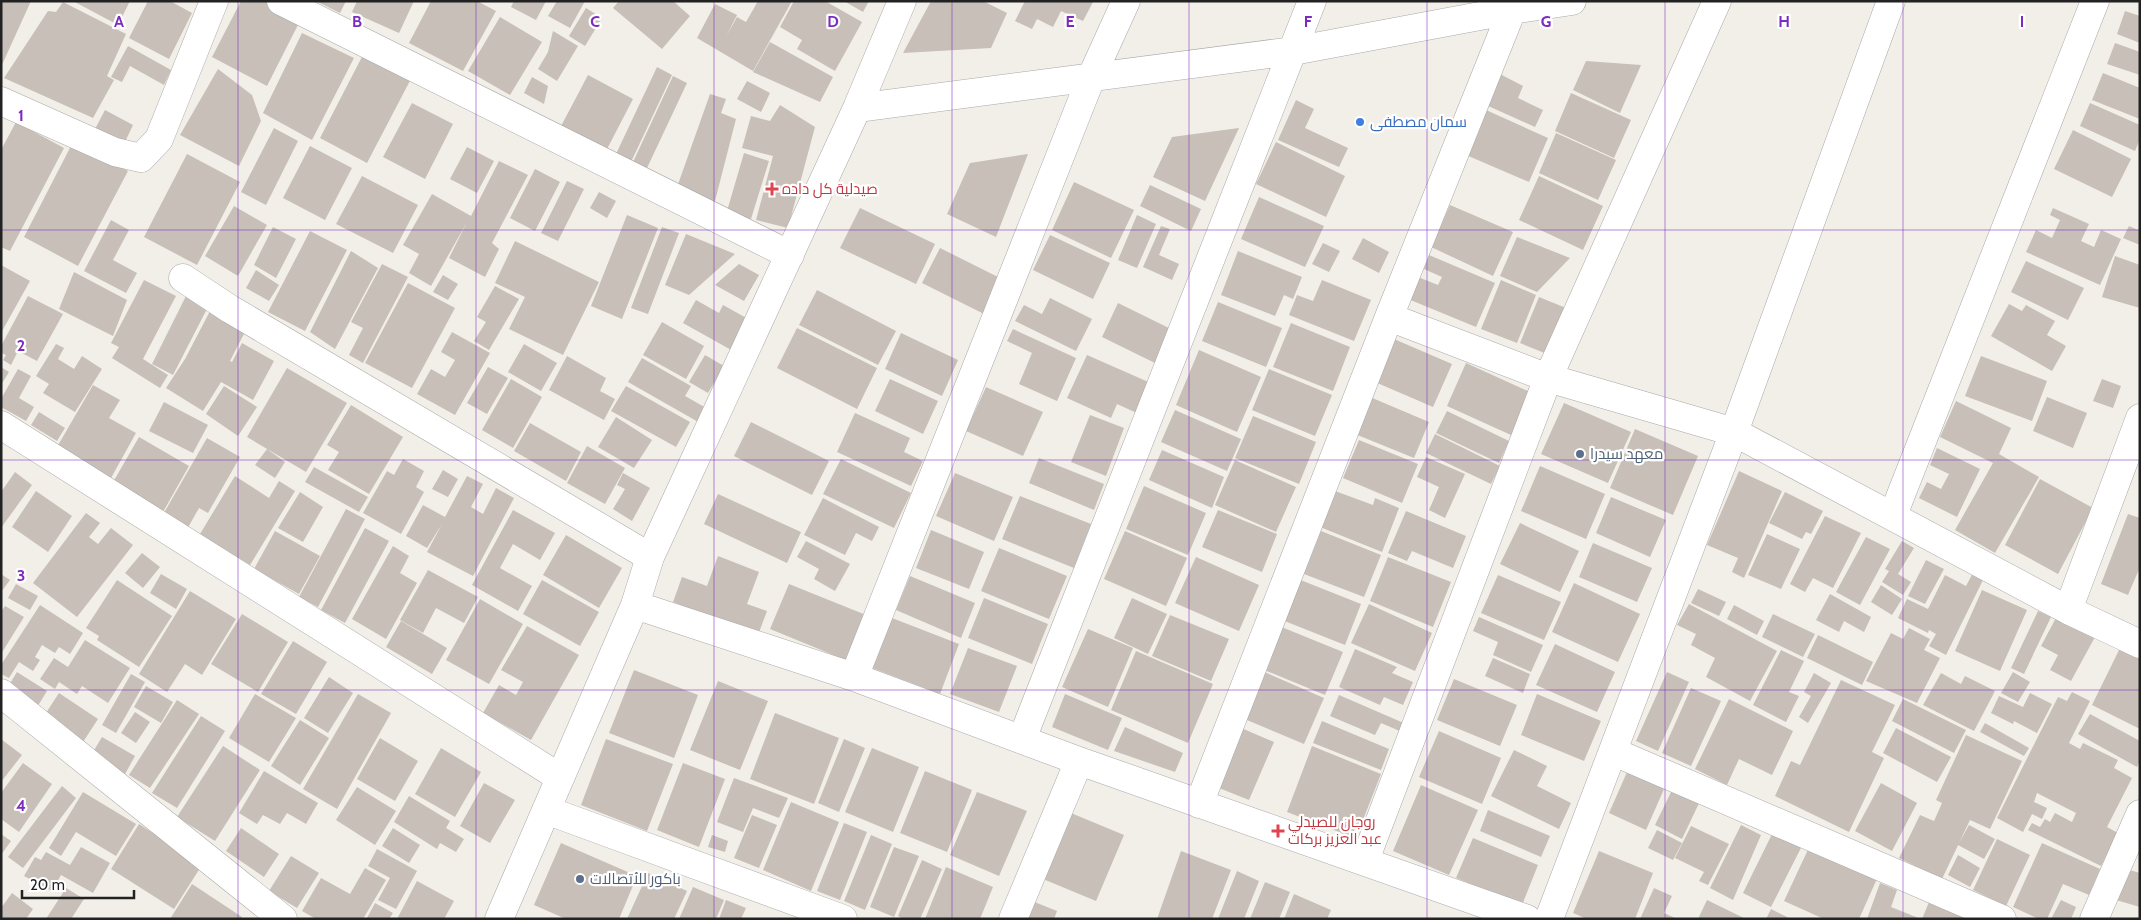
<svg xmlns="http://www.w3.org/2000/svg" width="2141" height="920" viewBox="0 0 2141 920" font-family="Cabin,Cairo,sans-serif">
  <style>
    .building { fill: #c7bfb8 }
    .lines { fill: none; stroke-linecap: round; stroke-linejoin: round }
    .minor-casing { stroke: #a9a9a9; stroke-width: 29 }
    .minor { stroke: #fff; stroke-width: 28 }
    .grid { fill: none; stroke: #7b2cbf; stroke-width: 1; stroke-opacity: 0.55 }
    .shop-dot { fill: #3f7fe0; stroke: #fff; stroke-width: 2 }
    .health-dot { fill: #e0444e; stroke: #fff; stroke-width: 2 }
    .service-dot { fill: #5c6f8a; stroke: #fff; stroke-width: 2 }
    .labels { text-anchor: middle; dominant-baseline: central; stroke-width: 4.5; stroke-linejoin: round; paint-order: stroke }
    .shop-label { font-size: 15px; fill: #366cbe; stroke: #fff; text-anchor: start }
    .health-label { font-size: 15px; fill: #be3a42; stroke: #fff; text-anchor: start }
    .service-label { font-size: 15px; fill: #4e5e75; stroke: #fff; text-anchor: start }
    .grid-label { font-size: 16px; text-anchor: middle; font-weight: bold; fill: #7b2cbf; stroke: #fff; stroke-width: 4.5; stroke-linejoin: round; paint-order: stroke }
  </style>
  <rect width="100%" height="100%" fill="#f2efe9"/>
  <path class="building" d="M1 1H31L1 67Z
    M73 1H130L118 25Z
    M148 1H170L192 13 169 59 129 38Z
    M241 1H275L303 15 267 86 212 57Z
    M316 1H346L340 13Z
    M357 1H414L399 33 352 12Z
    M431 1H477L496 11 463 71 409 43Z
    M514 1H546L536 20 511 7Z
    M557 1H585L570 28 548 16Z
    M619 1H673L690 16 662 49 613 8Z
    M758 1H792L753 71 697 38 715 4 737 15 726 37 737 17 746 22Z
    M794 1H825L862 22 835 71 797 49 802 40 780 27Z
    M844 1H869L863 12Z
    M931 1H983L1007 13 991 48 903 53Z
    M1025 1H1090L1093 2 1083 21 1061 11 1053 27 1037 19 1032 29 1015 21Z
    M63 2 126 34 107 76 114 80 93 118 4 78 48 11 56 12Z
    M586 8 602 18 585 46 569 36Z
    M2125 11 2140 16V43L2117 34Z
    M500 17 542 42 510 95 468 71Z
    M553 31 578 46 557 81 538 69 548 52Z
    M302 33 354 58 312 140 263 113Z
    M770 42 833 77 820 102 753 72Z
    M2115 43 2140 52V75L2107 64Z
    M128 46 171 70 164 85 130 66 122 82 111 77Z
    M365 51 413 75 367 163 320 138Z
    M1586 61 1641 65 1620 113 1573 90Z
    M657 67 672 75 631 162 616 154Z
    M218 69 252 95 261 121 239 166 180 135Z
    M2103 73 2140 88V119L2092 100Z
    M1500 74 1523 86 1518 98 1543 110 1535 127 1486 105Z
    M588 75 633 99 605 153 560 128Z
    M673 76 687 83 647 168 633 162Z
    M532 77 548 86 544 104 524 93Z
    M747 81 770 93 761 112 737 99Z
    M1571 93 1631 120 1614 158 1555 131Z
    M710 94 726 99 721 113 736 119 714 205 676 190Z
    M1296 100 1314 109 1305 128 1348 148 1339 167 1278 140Z
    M412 103 453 124 425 179 383 157Z
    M2090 103 2140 125V139L2135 151 2080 126Z
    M780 105 815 127 788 228 756 220 773 156 742 148 751 116 770 121Z
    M105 110 133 125 123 146 94 131Z
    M1486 110 1548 138 1529 182 1466 155Z
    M16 122 64 148 10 251 1 247V150Z
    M274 128 298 141 266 205 241 192Z
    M1239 128 1205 201 1153 177 1172 137Z
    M2073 130 2131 159 2112 197 2054 169Z
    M1556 133 1616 160 1598 200 1539 173Z
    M73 142 128 171 78 266 24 237Z
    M1276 142 1345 176 1326 217 1256 184Z
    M310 146 352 168 325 220 283 198Z
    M467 147 494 161 477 193 450 179Z
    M744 153 769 161 751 219 727 211Z
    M187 154 240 182 197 265 144 237Z
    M1028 154 996 237 947 214 970 163Z
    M499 161 528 175 492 243 499 249 485 277 449 258 467 222 431 286 409 273 419 254 403 245 432 194 471 216Z
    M535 169 560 182 535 231 510 218Z
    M362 176 418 205 393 253 336 224Z
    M1539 176 1603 206 1583 250 1519 220Z
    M567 181 584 189 558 241 541 233Z
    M1074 182 1134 210 1111 258 1052 230Z
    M1150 185 1201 209 1191 231 1140 206Z
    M599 192 616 201 607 218 590 208Z
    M1259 197 1324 226 1305 267 1241 239Z
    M1450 205 1513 232 1493 276 1431 247Z
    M234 206 267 225 238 276 205 256Z
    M860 208 935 244 916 284 840 248Z
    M2053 208 2089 224 2081 241 2094 247 2101 230 2121 239 2100 285 2026 252 2036 230 2052 238 2060 220 2050 215Z
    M627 215 658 228 622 319 591 306Z
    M1137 215 1156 224 1137 268 1118 260Z
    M111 220 129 230 113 260 137 273 126 293 84 271Z
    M1161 226 1170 229 1159 255 1179 264 1172 280 1143 267Z
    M2129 226 2138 230 2140 226V245L2123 238Z
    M273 227 296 239 276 278 254 265Z
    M662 227 679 233 648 314 631 308Z
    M310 231 347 250 305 331 268 312Z
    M686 234 735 254 689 295 665 285Z
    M1050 235 1110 263 1093 299 1033 270Z
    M1517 237 1570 258 1537 292 1500 276Z
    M1363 238 1389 252 1379 273 1352 259Z
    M515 241 599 282 563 355 509 329 525 297 495 283Z
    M1323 243 1340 251 1329 272 1312 264Z
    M940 248 1004 280 986 315 922 283Z
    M351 251 378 268 335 349 310 332Z
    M1238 251 1302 277 1293 299 1284 295 1275 316 1221 295Z
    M1429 255 1495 283 1476 327 1408 299 1418 277 1438 285 1442 277 1424 269Z
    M2115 256 2140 265V308L2102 297Z
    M2026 261 2084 288 2068 320 2011 292Z
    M382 264 408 277 363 363 349 355 363 328 351 322Z
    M739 264 759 275 744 301 715 285Z
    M1 265 30 281 1 333Z
    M256 270 279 285 269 301 246 288Z
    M74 272 127 300 113 336 59 309Z
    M443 275 458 284 448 300 433 292Z
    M144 280 176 296 143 359 168 375 160 388 112 358 119 347 111 343Z
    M1322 280 1371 300 1354 341 1289 315 1297 295 1313 301Z
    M1501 280 1536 295 1517 343 1481 329Z
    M408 283 455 308 412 388 365 363Z
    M495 286 519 299 489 350 474 341 486 322 477 317Z
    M817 290 896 331 878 365 799 325Z
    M188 292 210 303 173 375 152 364Z
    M28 296 63 314 37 361 18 351 11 365 3 360 6 355 1 353V346Z
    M1539 297 1566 308 1547 354 1520 343Z
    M1050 298 1092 319 1076 351 1015 321 1024 305 1042 314Z
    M696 300 719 313 723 305 750 320 733 351 683 323Z
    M1218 302 1282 328 1266 367 1202 341Z
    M1118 303 1175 331 1159 365 1102 337Z
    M2009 304 2022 311 2026 305 2055 321 2047 335 2066 346 2052 371 1991 336Z
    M210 311 246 330 230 361 232 362 242 343 274 361 253 400 221 382 203 411 166 388 185 359Z
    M662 322 704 346 686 379 643 355Z
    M1291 323 1350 347 1333 391 1273 367Z
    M797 328 877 368 857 409 777 368Z
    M1013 329 1076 358 1057 401 1019 384 1032 353 1007 341Z
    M452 332 490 353 455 415 417 394 431 369 445 377 455 360 441 352Z
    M901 333 958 360 942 396 885 369Z
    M1394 339 1452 364 1433 407 1375 382Z
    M56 344 64 348 58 359 74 369 82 356 102 369 75 412 43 393 49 384 36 376Z
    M524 344 557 363 541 391 508 372Z
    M1199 350 1261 377 1237 432 1176 405Z
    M705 355 724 366 708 393 689 382Z
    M1087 355 1153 384 1139 414 1117 404 1111 418 1067 398Z
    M567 356 606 378 600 391 615 399 604 420 549 390Z
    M1981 356 2047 381 2032 421 1965 396Z
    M642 358 691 386 685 396 708 409 700 423 628 382Z
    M1466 363 1530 392 1511 435 1447 406Z
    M1 367 9 372 1 385Z
    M488 367 508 378 487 414 467 403Z
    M287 368 347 403 306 472 247 437Z
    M18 369 31 376 19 398 34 407 26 421 1 407V399Z
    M1269 369 1332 395 1315 436 1252 410Z
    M511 379 542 397 513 448 482 430Z
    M890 379 938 401 923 434 875 411Z
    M2102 379 2121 386 2113 408 2093 401Z
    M93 385 120 400 109 418 136 433 111 478 57 447Z
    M224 386 257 407 238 436 206 414Z
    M626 386 690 422 676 447 611 411Z
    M986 387 1043 412 1023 456 966 431Z
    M1370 397 1429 422 1414 458 1355 434Z
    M2047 397 2087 413 2073 448 2033 431Z
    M1956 401 2011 428 1999 454 2039 477 1995 553 1955 530 1993 463 1940 437Z
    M164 402 208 425 193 453 149 431Z
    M1564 403 1631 432 1608 483 1541 454Z
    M351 405 403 437 369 494 328 470 339 452 327 445Z
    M1175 410 1241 439 1227 471 1161 442Z
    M1447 411 1509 441 1499 463 1436 433Z
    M39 412 65 428 57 441 31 425Z
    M855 413 910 438 904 452 923 461 911 486 837 452Z
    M1090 415 1124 428 1106 476 1071 462Z
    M1253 416 1316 442 1299 484 1235 458Z
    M616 417 652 440 634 468 598 447Z
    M751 422 829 461 812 495 734 456Z
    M530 423 581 452 566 481 514 451Z
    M1635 429 1698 456 1673 515 1610 488Z
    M1435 434 1500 466 1491 484 1426 453Z
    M139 437 189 466 163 512 112 484Z
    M207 438 240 457 208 513 199 508 186 531 161 518Z
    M1359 440 1418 464 1402 503 1343 478Z
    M587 446 625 468 605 504 567 483Z
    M1937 448 1980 469 1957 517 1919 498 1927 482 1941 489 1949 474 1930 465Z
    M267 449 285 462 275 478 255 465Z
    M1162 450 1224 477 1212 508 1149 480Z
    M1426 457 1465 474 1445 518 1429 510 1439 487 1417 477Z
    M1039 458 1104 484 1094 510 1029 483Z
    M403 459 424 471 416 487 424 492 401 534 363 513 387 471 394 475Z
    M841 459 911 493 894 528 823 494Z
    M1235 460 1296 487 1276 532 1215 505Z
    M1540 466 1605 494 1586 539 1521 511Z
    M314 467 368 497 359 512 305 482Z
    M443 470 458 479 448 497 432 489Z
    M1739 471 1782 491 1744 578 1732 572 1738 558 1707 545Z
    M15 472 32 485 1 528V492Z
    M623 473 650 488 632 521 613 509 625 489 617 485Z
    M955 473 1013 497 994 541 936 516Z
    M235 476 269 498 279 481 295 491 250 565 200 534Z
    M467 476 483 484 471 507 483 514 496 488 514 498 473 576 427 552 442 524 427 548 406 536 423 505 445 517Z
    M2040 479 2093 508 2058 574 2005 545Z
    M1144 486 1206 513 1188 555 1126 529Z
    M36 491 72 516 48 552 12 527Z
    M1335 491 1373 505 1375 498 1399 508 1382 552 1320 527Z
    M300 492 323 507 303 542 278 528Z
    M1785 492 1823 511 1811 534 1806 532 1802 539 1769 523Z
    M718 494 801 532 787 563 704 524Z
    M1020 496 1091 524 1074 568 1002 539Z
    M1611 497 1666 520 1650 557 1596 533Z
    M823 498 879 527 872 541 856 533 845 555 804 535Z
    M346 509 365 519 318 607 299 597Z
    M513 510 555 533 540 560 513 544 500 568 532 586 518 611 472 585Z
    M1218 510 1277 534 1262 572 1202 547Z
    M1406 511 1466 536 1453 568 1412 551 1407 561 1388 553Z
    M86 513 100 523 89 537 98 544 111 528 133 545 77 617 33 583Z
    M2128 514 2140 518V567L2128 595 2101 584Z
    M1825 516 1861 533 1833 588 1813 578 1805 592 1790 584Z
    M1520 523 1579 551 1560 592 1500 564Z
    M365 528 389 541 345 623 321 610Z
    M931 530 984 552 969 589 916 568Z
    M275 531 320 556 299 594 254 569Z
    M1125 531 1187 558 1166 606 1104 579Z
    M1321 531 1381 555 1364 597 1304 574Z
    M1767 534 1800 549 1781 589 1748 575Z
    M566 535 622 568 599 608 543 575Z
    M1866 537 1890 549 1860 605 1836 592Z
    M806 541 850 564 835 591 814 579 819 569 797 557Z
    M1902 541 1914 548 1898 574 1911 582 1903 595 1882 582 1889 571 1885 569Z
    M1593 543 1652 568 1637 602 1579 577Z
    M393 546 409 556 400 573 417 583 386 639 352 619Z
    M999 548 1067 576 1049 619 981 591Z
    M142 553 160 567 143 588 125 573Z
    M718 556 759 572 747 604 767 611 758 635 673 602 682 577 707 586Z
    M1196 557 1259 585 1239 631 1175 603Z
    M1388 557 1451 582 1433 627 1370 601Z
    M1926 560 1944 569 1925 604 1908 596Z
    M1975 569 1986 574 1946 655 1929 646 1936 634 1929 630 1928 633 1898 618 1907 599 1928 609 1945 575 1966 586Z
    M428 570 478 597 464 623 436 608 423 633 400 620Z
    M1 574 10 580 1 592Z
    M161 574 187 589 176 609 150 593Z
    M1498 575 1561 602 1544 640 1481 613Z
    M910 576 975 603 961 638 896 610Z
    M1298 579 1361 604 1345 645 1282 620Z
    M117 580 172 616 139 667 97 640 99 636 86 628Z
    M542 580 599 612 580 646 523 614Z
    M1574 583 1640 614 1618 662 1552 632Z
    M16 584 38 596 30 610 8 598Z
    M789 584 866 615 848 661 770 629Z
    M1881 585 1902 599 1892 615 1871 602Z
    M1698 589 1726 602 1719 616 1691 603Z
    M1982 590 2027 610 2000 671 1955 651Z
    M190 591 236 619 202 675 185 664 167 692 139 674Z
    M1830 594 1871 617 1864 632 1844 621 1839 632 1816 620Z
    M984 598 1048 624 1032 664 968 638Z
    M1132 598 1167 614 1148 654 1114 638Z
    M480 599 523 624 489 684 446 660Z
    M1369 604 1432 633 1415 671 1351 643Z
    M1689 604 1777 651 1750 701 1706 677 1715 658 1691 645 1696 634 1677 625Z
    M40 605 83 633 70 654 59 647 55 653 42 645 35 657 40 660 33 671 19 662 9 678 1 674V665Z
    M1734 605 1764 621 1757 635 1727 619Z
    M5 606 24 617 1 654V612Z
    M2038 611 2051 617 2024 674 2011 668Z
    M242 614 288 642 258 692 211 664Z
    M1773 614 1815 634 1803 657 1762 637Z
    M1170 615 1229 639 1211 681 1152 656Z
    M2057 616 2095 637 2071 681 2050 670 2058 655 2041 646Z
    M1479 617 1543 645 1531 672 1493 655 1498 642 1473 631Z
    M892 618 959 644 940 694 872 668Z
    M401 621 447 648 432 674 386 647Z
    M527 626 579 655 531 740 483 713 499 685 516 695 523 682 501 670Z
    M1279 626 1343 652 1325 695 1262 669Z
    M1909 628 1930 639 1924 650 1940 658 1917 703 1866 681 1891 633 1903 639Z
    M1088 629 1133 648 1108 707 1062 687Z
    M1818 635 1873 662 1862 685 1807 658Z
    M85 640 130 668 108 703 82 686 77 694 59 682 55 689 40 679 54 658 68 667Z
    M293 641 327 662 296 714 261 694Z
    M1555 644 1615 672 1597 712 1536 685Z
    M2121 646 2140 656V729L2092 705Z
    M968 648 1017 666 999 712 950 694Z
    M1355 649 1397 667 1392 673 1413 682 1403 705 1384 697 1380 705 1339 687Z
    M1781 650 1804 661 1789 692 1799 696 1786 722 1753 705Z
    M1136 651 1213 684 1188 743 1111 710Z
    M1493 658 1530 674 1523 693 1485 676Z
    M634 670 698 695 674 758 609 733Z
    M1262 671 1324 698 1304 744 1242 718Z
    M17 672 47 691 36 709 6 690Z
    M1667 672 1689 682 1658 751 1636 741Z
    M2013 672 2030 682 2018 702 2001 693Z
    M1814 673 1831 683 1808 723 1799 717 1811 696 1804 692Z
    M1941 673 1961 684 1965 676 1995 691 1974 731 1923 705Z
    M131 674 145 682 116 733 102 725Z
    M329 677 353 693 328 733 304 718Z
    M1454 679 1517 705 1500 746 1437 720Z
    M1841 680 1895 705 1872 752 1884 758 1849 832 1775 796 1791 761 1800 765Z
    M718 681 768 701 740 770 690 750Z
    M146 686 173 702 161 723 134 707Z
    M1691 688 1721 701 1691 766 1662 753Z
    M2072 692 2090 701 2069 743 2080 749 2083 743 2118 760 2114 768 2132 778 2107 827 2118 833 2101 866 2028 830 2032 823 2040 827 2045 819 2050 822 2055 813 2072 822 2076 813 2037 793 2034 802 2047 808 2042 819 2032 814 2023 832 1997 818 2058 697 2067 701Z
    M59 693 98 719 83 742 44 716Z
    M2030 693 2052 704 2037 733 2014 721 2013 724 1991 713 1999 696 2023 707Z
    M255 694 296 718 269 762 229 738Z
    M358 694 391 713 337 809 303 789Z
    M1065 694 1122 718 1108 750 1052 727Z
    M1537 694 1601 721 1584 761 1521 735Z
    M1339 695 1406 724 1402 732 1381 723 1375 735 1330 716Z
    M1729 699 1793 731 1772 775 1739 759 1727 785 1695 769Z
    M1903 699 1966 730 1954 753 1892 721Z
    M177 700 199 714 150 788 129 775Z
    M135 712 150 722 136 743 121 733Z
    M775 713 839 738 814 804 750 779Z
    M2090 714 2140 741V761L2137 767 2078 734Z
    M201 716 225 731 177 808 152 793Z
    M300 720 329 738 300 785 271 766Z
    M1322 721 1389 749 1381 770 1313 743Z
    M1985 723 2029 748 2024 756 1980 732Z
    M1125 727 1183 753 1175 772 1114 751Z
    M1239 727 1274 742 1249 800 1214 786Z
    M1896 728 1951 757 1937 782 1883 753Z
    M1439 731 1501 758 1482 804 1419 777Z
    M1966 735 2022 761 1990 829 1970 820 1942 879 1899 858 1920 815 1934 821 1942 803 1936 800Z
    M102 737 135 756 124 776 90 757Z
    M380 738 418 761 395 801 357 779Z
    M1 739 22 755 1 782Z
    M606 739 673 764 647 831 581 805Z
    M844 739 865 748 839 812 818 803Z
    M223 746 260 770 215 841 177 817Z
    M1312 746 1381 774 1359 830 1355 828 1352 837 1287 812Z
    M441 748 481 772 455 817 415 794Z
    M872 748 919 767 893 832 845 812Z
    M1514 750 1547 766 1537 786 1571 803 1559 829 1491 796Z
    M23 763 52 784 19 832 1 819V793Z
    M683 763 725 779 699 847 657 830Z
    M1631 763 1668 780 1646 830 1609 813Z
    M264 771 318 803 306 824 287 813 280 824 263 815 257 824 239 813Z
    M925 771 972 790 947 852 900 833Z
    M734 778 788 798 779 818 753 808 743 832 717 822Z
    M484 783 515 800 490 843 460 826Z
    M1881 783 1917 803 1892 851 1855 831Z
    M1421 785 1478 810 1449 875 1393 851Z
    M62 786 76 798 23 868 8 857Z
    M1674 786 1701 799 1682 839 1655 825Z
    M357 787 396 811 375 845 336 820Z
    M83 792 136 824 116 856 76 832 61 856 49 848Z
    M977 792 1027 811 999 876 950 855Z
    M409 796 450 821 446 828 464 839 456 852 440 843 437 849 394 822Z
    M791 802 839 822 811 891 763 870Z
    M1488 810 1550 836 1541 857 1480 831Z
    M1071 813 1124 835 1096 901 1043 879Z
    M752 815 777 825 759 868 734 858Z
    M844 823 867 832 840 900 817 891Z
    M139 824 202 865 174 909 111 869Z
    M1741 825 1761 835 1733 900 1710 888Z
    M1969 825 1995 839 1984 859 1958 845Z
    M1691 826 1729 844 1708 885 1699 881 1704 872 1675 858Z
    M241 828 279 854 264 877 226 851Z
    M393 828 420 845 409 863 382 846Z
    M1657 830 1682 843 1673 860 1648 848Z
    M1774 830 1803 844 1771 907 1743 893Z
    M1 834 11 841 1 855Z
    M712 835 728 841 725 852 708 847Z
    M871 835 892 844 865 910 844 901Z
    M1473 838 1538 865 1522 905 1456 878Z
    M1997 839 2030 855 2006 906 1973 890Z
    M1812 841 1880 872 1859 919H1824L1784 901Z
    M561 843 637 876 619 919H566L534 905Z
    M2042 843 2100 869 2089 895 2063 884 2047 919H2039L2013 907Z
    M81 847 110 863 93 893 61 875 52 891 24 876 35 857 41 860 46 852 70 865Z
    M894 847 919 856 894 917 870 907Z
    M377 849 417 871 396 909 378 900 390 878 368 866Z
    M1181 851 1231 870 1212 919H1157Z
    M1599 851 1653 873 1635 919H1587L1573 913Z
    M1958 855 1980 868 1970 887 1948 875Z
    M291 856 319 873 297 908 269 891Z
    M922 860 942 869 920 919H903L898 916Z
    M946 867 993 887 980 919H925Z
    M365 868 386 880 363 919H316L302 911 321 878 350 894Z
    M2126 869 2140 873V907L2116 900Z
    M1237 871 1259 881 1244 919H1218Z
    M648 873 687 891 674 919H627Z
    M417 881 454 901 444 919H397Z
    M1265 882 1290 892 1279 919H1250Z
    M1880 883 1897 890 1891 907 1921 919H1867Z
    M192 884 242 917 241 919H170Z
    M693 887 724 900 716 919H679Z
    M66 888 84 899 71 919H46Z
    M1654 888 1672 896 1664 913 1677 919H1640Z
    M12 893 33 909 26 919H1V908Z
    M1294 894 1331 910 1327 919H1284Z
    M726 900 746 908 741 919H719Z
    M1707 900 1746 919H1698Z
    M2061 900 2076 907 2071 919H2051Z
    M1032 901 1057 911 1054 919H1025Z
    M1929 902 1971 919H1922Z
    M375 903 393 913 389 919 367 918Z
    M1771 909 1791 919H1766Z"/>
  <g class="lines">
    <defs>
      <path id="minor" d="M281 1 790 255
        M1 101 115 152 141 158 159 139 214 1
        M857 108 1293 51 1512 10 1572 1
        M183 278 230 309 650 557
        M1389 317 1548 378 1734 432 2068 610 2140 644
        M1 425 559 777
        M1893 515 2095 1
        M635 605 854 677 1079 761 1527 919
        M2068 610 2140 418
        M854 677 1091 78 1126 1
        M1 693 283 919
        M1022 739 1312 1
        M1614 752 2002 919
        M1199 804 1389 317 1512 10
        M546 810 843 919
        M1365 860 1548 378 1717 1
        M499 919 635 605 650 557 857 108 902 1
        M1013 919 1079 761
        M1549 919 1734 432 1891 1
        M2094 919 2140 814"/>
    </defs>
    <use href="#minor" class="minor-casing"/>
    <use href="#minor" class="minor"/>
  </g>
  <path class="grid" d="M238 1V919M476 1V919M714 1V919M952 1V919M1189 1V919M1427 1V919M1665 1V919M1903 1V919M1 230H2140M1 460H2140M1 690H2140"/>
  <circle class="shop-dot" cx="1360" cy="122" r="5"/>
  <g class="health-dot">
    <path d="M769.5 181.5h5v5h5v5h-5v5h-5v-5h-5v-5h5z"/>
    <path d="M1275.5 823.5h5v5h5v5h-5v5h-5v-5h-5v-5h5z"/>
  </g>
  <g class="service-dot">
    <circle cx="1580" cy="454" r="5"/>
    <circle cx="580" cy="879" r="5"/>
  </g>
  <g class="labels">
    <g class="shop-label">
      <text x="1370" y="122">سمان مصطفى</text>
    </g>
    <g class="health-label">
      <text x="782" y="189">صيدلية كل داده</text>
      <text x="1288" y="822">روجان للصيدلي<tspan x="1288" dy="17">عبد العزيز بركات</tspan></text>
    </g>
    <g class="service-label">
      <text x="1590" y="454">معهد سيدرا</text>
      <text x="590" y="879">باكور للأتصالات</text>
    </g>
  </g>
  <g class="grid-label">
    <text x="119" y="27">A</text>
    <text x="357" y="27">B</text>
    <text x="595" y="27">C</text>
    <text x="833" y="27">D</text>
    <text x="1070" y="27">E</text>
    <text x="1308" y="27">F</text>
    <text x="1546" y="27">G</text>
    <text x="1784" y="27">H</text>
    <text x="2022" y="27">I</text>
    <text x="21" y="121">1</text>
    <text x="21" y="351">2</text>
    <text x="21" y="581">3</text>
    <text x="21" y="811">4</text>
  </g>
  <rect width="2141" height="920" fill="none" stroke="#222222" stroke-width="5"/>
  <path d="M22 890v8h112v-8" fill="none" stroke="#222222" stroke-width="2.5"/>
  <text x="30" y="890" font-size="15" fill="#222222" stroke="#ffffff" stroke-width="4" paint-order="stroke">20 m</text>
</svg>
